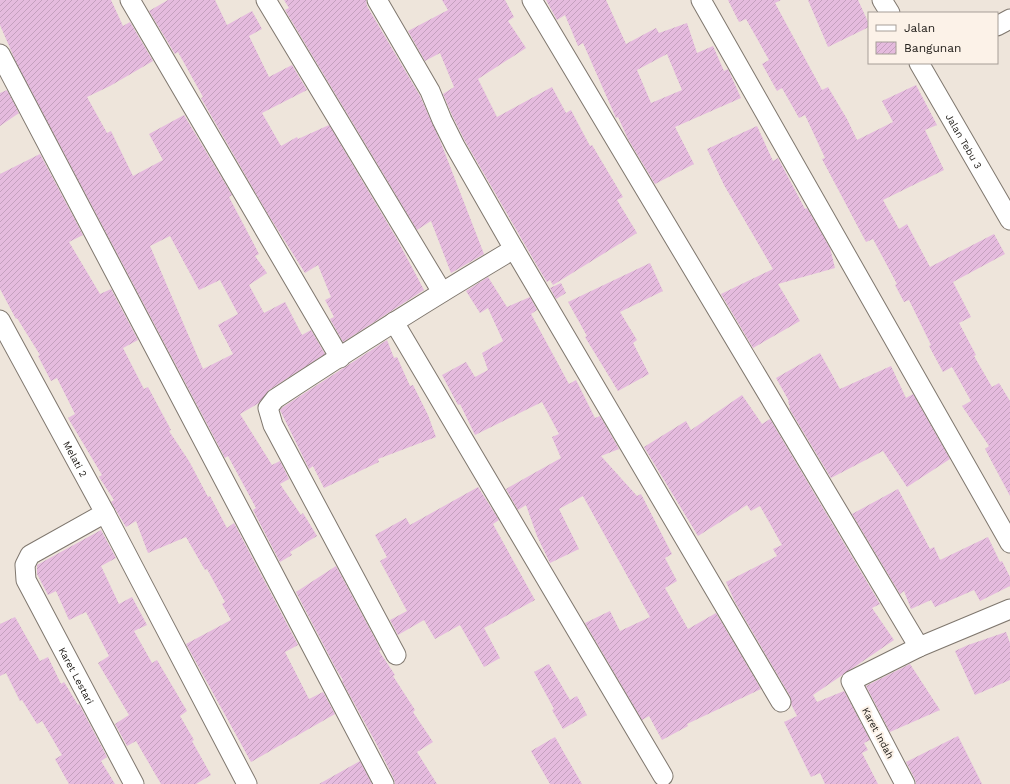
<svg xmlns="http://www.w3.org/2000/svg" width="1010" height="784" viewBox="0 0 1010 784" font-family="'Work Sans',sans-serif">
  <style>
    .building { fill: url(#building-hatch); fill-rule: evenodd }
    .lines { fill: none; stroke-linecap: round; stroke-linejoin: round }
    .minor-casing { stroke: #7f776e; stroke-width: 21 }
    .minor { stroke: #fff; stroke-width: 19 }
    .labels { text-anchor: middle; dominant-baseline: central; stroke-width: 4; stroke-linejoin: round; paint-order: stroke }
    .street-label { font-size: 10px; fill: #24211d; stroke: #fcf2e8 }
  </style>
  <defs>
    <pattern id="building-hatch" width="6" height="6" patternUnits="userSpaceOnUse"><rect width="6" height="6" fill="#e5bbde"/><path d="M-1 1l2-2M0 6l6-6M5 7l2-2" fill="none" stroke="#c4a0be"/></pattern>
  </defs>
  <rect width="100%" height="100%" fill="#eee5db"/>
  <path class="building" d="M0 0H111L123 26 130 22 153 61 110 86 87 97 107 133 111 131 133 176 163 160 149 134 184 115 232 195 229 197 259 254 255 256 267 273 249 285 264 313 285 302 302 335 311 330 325 354 269 390 259 403 240 414 272 465 280 461 289 479 280 484 301 515 303 513 317 536 290 552 292 555 280 562 253 510 256 508 228 456 225 458 16 62 0 25ZM170 236 199 290 220 280 238 314 218 325 233 354 203 369 150 246Z
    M168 0H215L227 25 252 11 262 29 249 36 269 77 292 65 307 90 262 113 281 146 297 137 298 139 329 125 398 241 424 290 343 342 330 319 334 317 325 300 331 297 318 265 305 273 266 211 201 98 203 97 178 52 175 54 149 11Z
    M284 0H366L367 6 420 96 441 143 484 254 451 273 431 221 417 230 285 10 289 8Z
    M442 0H505L514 17 508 21 526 48 478 79 497 117 552 87 566 113 571 110 590 146 592 145 623 197 617 200 637 233 553 285 550 280 547 282 539 269 465 141 452 115 443 94 454 87 440 53 425 61 408 31 448 10Z
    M546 0H606L626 44 656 28 659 33 687 23 697 53 713 46 724 71 728 69 741 98 675 127 694 164 655 184 628 139 618 117 616 118 583 43 578 46 565 15 557 20ZM667 54 682 90 651 103 637 70Z
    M728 0H781L775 3 822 90 828 87 847 119 857 140 893 122 882 101 916 85 937 125 925 130 944 170 883 200 899 229 907 224 930 267 994 234 1005 254 953 282 971 317 959 323 976 355 974 356 992 387 999 383 1010 401V496L985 449 989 446 962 406 971 401 952 367 943 372 929 346 931 345 909 300 904 302 895 285 897 284 873 239 866 242 822 159 825 158 805 115 799 118 782 88 777 91 762 64 769 60 746 19 739 22Z
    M808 0H858L869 24V27L828 47Z
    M7 90 19 113 0 126V93Z
    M757 126 773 161 778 158 805 209 807 208 830 248 835 268 778 284 800 321 753 348 721 294 773 269 724 185 707 149Z
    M40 154 83 235 69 242 100 294 111 289 138 340 123 348 144 389 148 387 171 430 169 431 189 461 208 497 210 496 227 528 234 523 298 645 285 652 309 699 323 692 335 714 251 762 186 644 231 620 222 604 225 602 207 569 205 570 186 537 148 553 136 521 126 527 111 502 114 500 99 477 102 475 68 418 75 414 57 378 51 381 38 356 40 355 17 318 16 319 0 289V174Z
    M650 263 663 291 620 312 637 340 633 343 649 374 618 391 585 337 587 336 568 302Z
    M488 277 507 307 530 297 537 310 531 314 569 384 576 380 595 418 600 416 619 449 601 456 637 496 641 494 672 554 665 558 677 581 665 588 688 629 716 613 761 689 687 724 688 726 662 740 649 716 642 720 585 623 610 611 620 631 650 617 583 496 559 509 579 549 550 563 537 536 526 505 518 510 506 489 561 458 552 437 559 434 542 402 475 435 460 404 458 405 442 375 466 362 475 377 488 370 482 353 503 341 488 308 480 313 466 291Z
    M561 283 566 293 556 299 550 288Z
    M387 340 394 358 397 357 410 386 413 385 428 415 436 437 378 459 379 462 324 488 313 466 309 469 280 410 283 407Z
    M820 353 840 389 891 366 906 398 913 394 950 459 907 487 883 451 831 478 789 408 790 407 788 402 789 401 776 378Z
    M742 395 762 424 770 419 880 604 872 608 894 640 813 695 817 702 844 691 870 740 864 743 868 750 862 753 878 784H825L820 773 811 777 784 722 797 716 791 704 790 696 735 602 726 582 777 556 773 549 782 545 760 506 751 511 747 505 698 536 644 447 686 421 691 430Z
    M478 487 499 520 493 524 535 600 484 628 500 658 484 667 460 625 435 639 424 620 398 635 390 620 407 611 380 561 387 557 375 535 406 518 410 525Z
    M898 489 930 549 934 547 940 560 988 537 1000 562 1002 561 1010 577V586L980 601 974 590 935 607 931 600 911 609 904 591 900 594 852 514Z
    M101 530 116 558 101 566 119 604 132 597 147 625 134 631 152 663 157 660 187 711 180 716 194 740 192 741 211 775 196 784H161L136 741 127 746 115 724 129 715 98 663 109 656 86 612 69 620 56 591 48 595 37 574V565Z
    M336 566 381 650 379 651 395 675 393 676 415 710 413 712 433 742 417 752 437 784H395L394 779 377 745 342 681 343 680 335 667 296 592Z
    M15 617 40 661 48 657 61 684 64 682 78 705 79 704 107 757 101 761 115 784H69L55 759 62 755 42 721 37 724 22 700 20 701 6 673 0 676V624Z
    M1006 632 1010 643V680L975 695 955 651 968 645Z
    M549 664 570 700 577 696 587 715 563 729 552 710 554 709 534 672Z
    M910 664 940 710 890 732 866 686Z
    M958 736 982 784H916L915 779 906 762Z
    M555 737 582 784H550L531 751Z
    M360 761 372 784H319Z"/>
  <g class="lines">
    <defs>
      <g id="minor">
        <path d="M130 0 340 358"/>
        <path d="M266 0 442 292"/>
        <path d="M377 0 430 91 442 120 455 146 514 249 781 702"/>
        <path d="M532 0 919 647"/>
        <path d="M701 0 1010 543"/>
        <path d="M882 0 890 13"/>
        <path d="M997 26 1010 19"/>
        <path d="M0 54 384 784"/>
        <path id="s1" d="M919 63 1010 220"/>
        <path id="s2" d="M0 320 105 513 30 555 25 565 26 580 134 784"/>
        <path d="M394 322 663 776"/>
        <path d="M105 513 247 784"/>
        <path d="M396 655 273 425 268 408 275 399C354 347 433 297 514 249"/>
        <path d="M905 784 851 681 919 647 1010 609"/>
      </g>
    </defs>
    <use href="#minor" class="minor-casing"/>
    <use href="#minor" class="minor"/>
  </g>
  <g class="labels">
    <g class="street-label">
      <text stroke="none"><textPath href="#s1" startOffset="90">Jalan Tebu 3</textPath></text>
      <text stroke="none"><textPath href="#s2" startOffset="158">Melati 2</textPath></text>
      <text stroke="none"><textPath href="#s2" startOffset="440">Karet Lestari</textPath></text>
      <text transform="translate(878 733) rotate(62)">Karet Indah</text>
    </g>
  </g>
  <rect x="868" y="12" width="130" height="52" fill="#fcf2e8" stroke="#a69e97"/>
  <rect x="876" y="25" width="20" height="6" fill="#ffffff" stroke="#a69e97"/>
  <text x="904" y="32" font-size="12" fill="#24211d">Jalan</text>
  <rect x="876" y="42" width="20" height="12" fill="url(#building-hatch)" stroke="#a69e97"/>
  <text x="904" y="52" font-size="12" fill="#24211d">Bangunan</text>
</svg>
